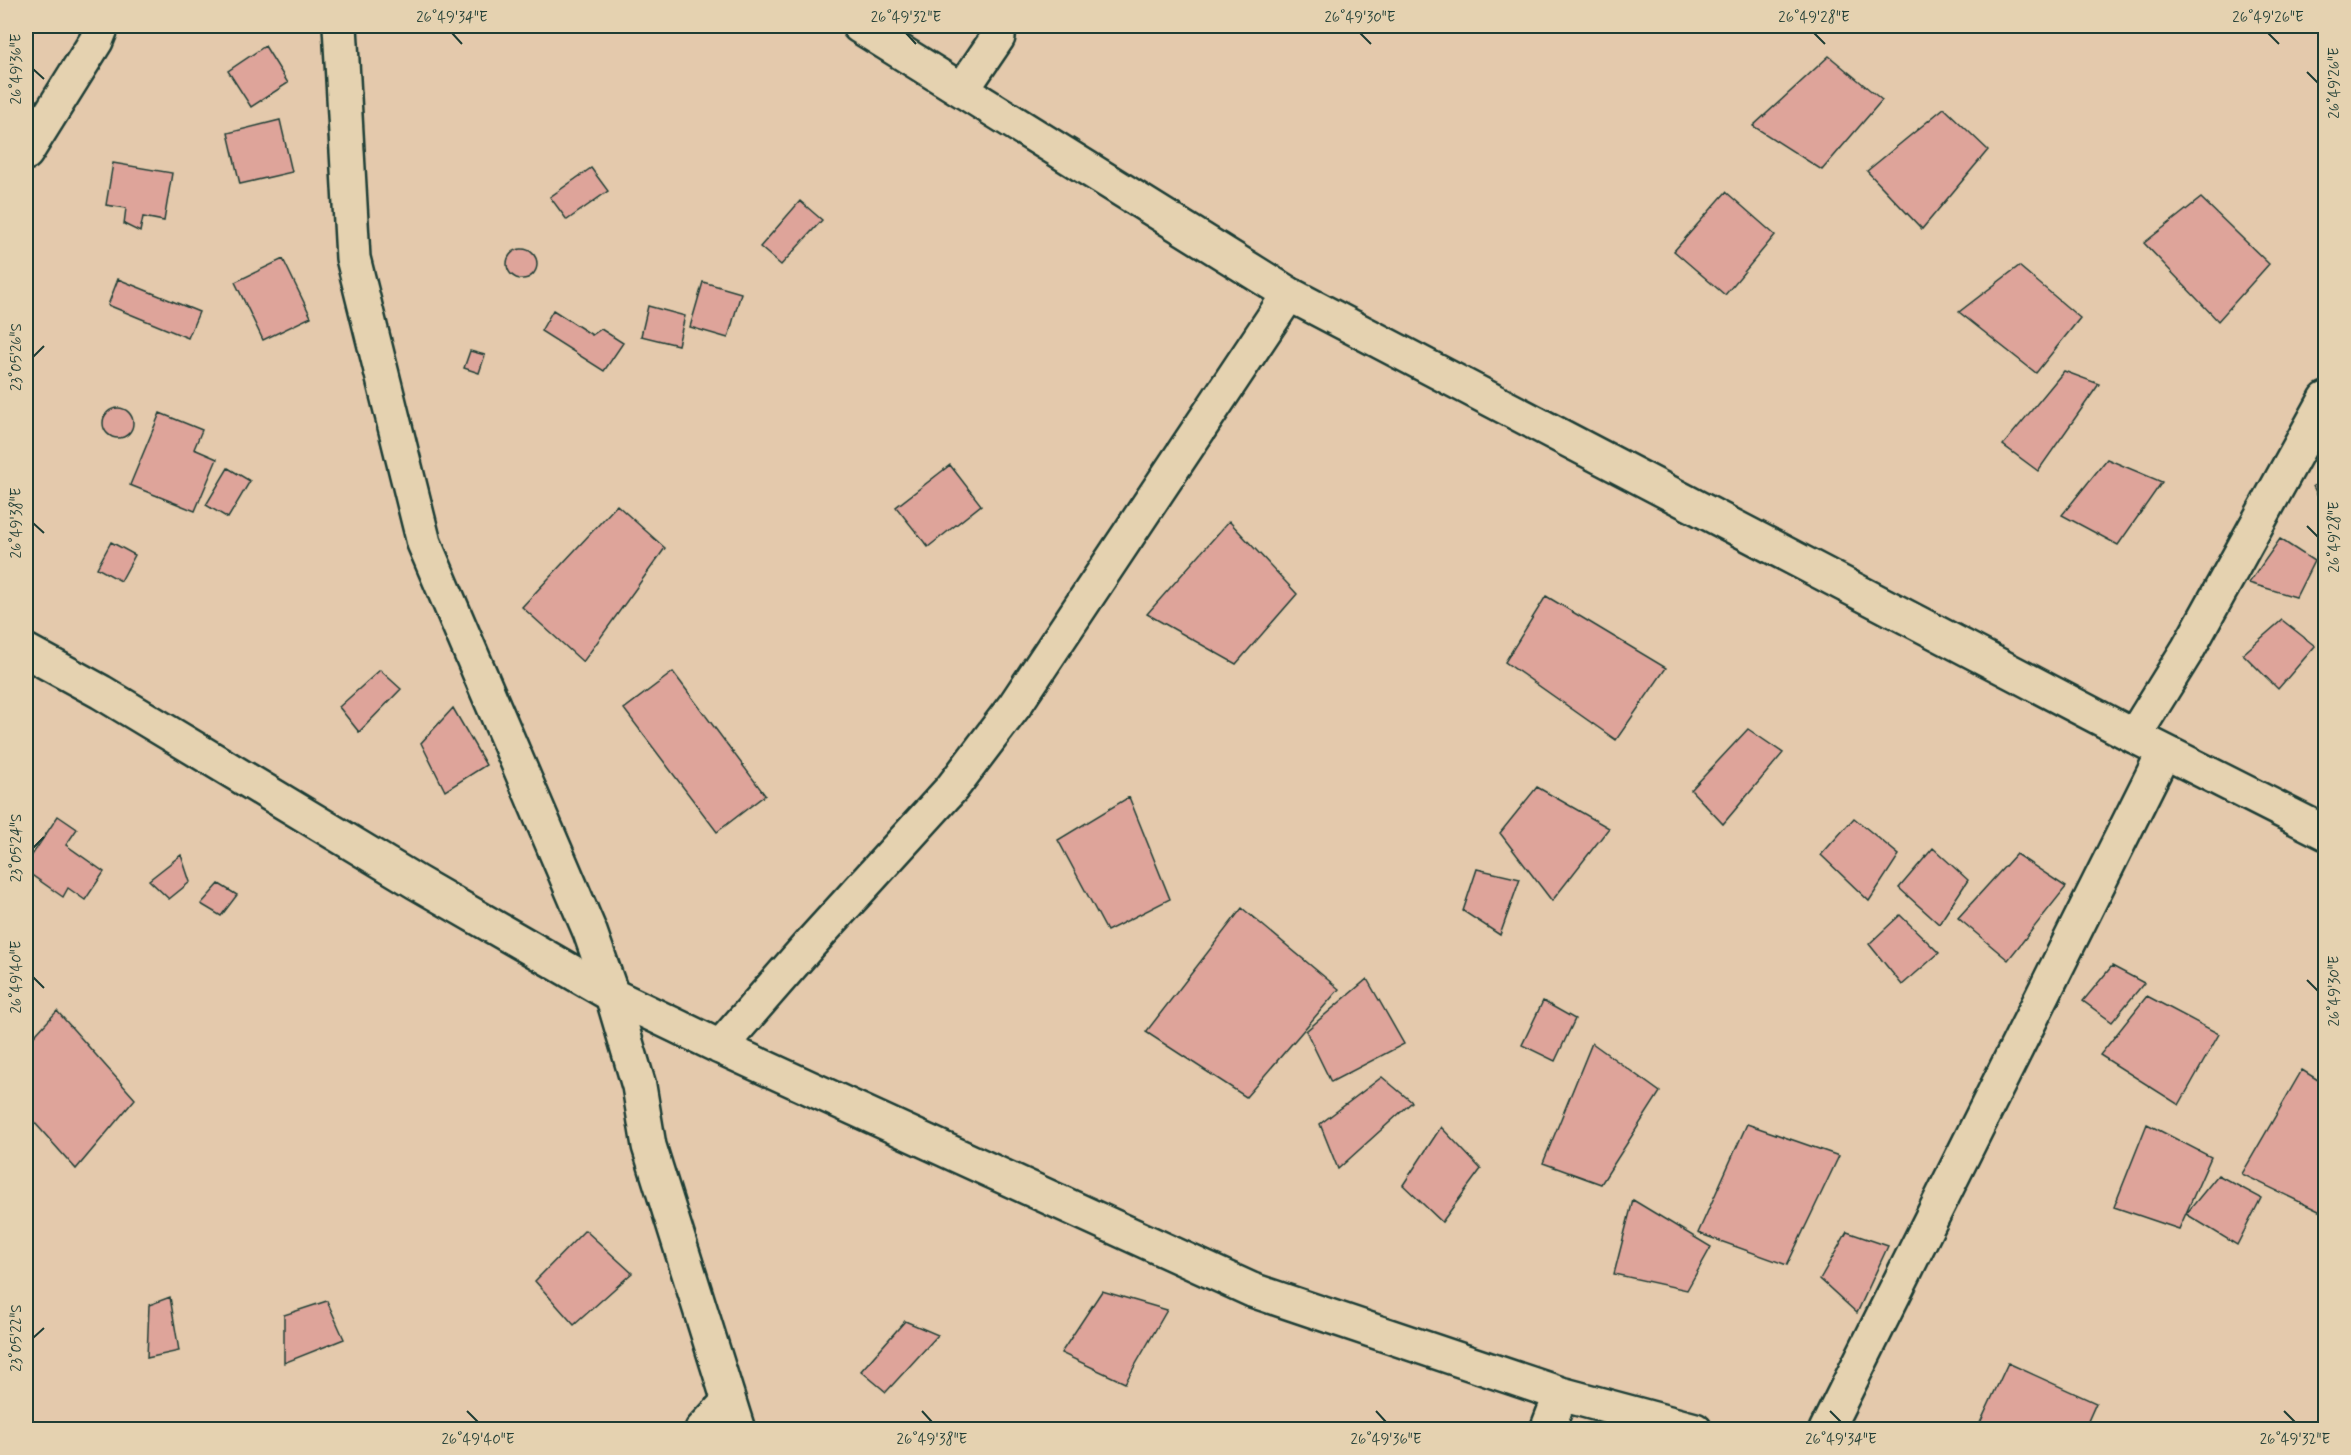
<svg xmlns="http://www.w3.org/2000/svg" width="2351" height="1455" viewBox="0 0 2351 1455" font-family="Mynerve,sans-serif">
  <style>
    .building { fill: #dea49a; stroke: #1f3d34; stroke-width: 1.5 }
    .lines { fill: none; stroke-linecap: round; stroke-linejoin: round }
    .minor-casing { stroke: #1f3d34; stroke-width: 38 }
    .minor { stroke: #e5d2b0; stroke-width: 33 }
    .ticks { fill: none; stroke: #1f3d34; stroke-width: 2 }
    .neatline { fill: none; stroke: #1f3d34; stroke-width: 2 }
    .ticks-label { font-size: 15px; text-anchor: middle; fill: #1f3d34 }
  </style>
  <rect width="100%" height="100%" fill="#e4c9ac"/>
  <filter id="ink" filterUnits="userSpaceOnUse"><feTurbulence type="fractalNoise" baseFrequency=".0167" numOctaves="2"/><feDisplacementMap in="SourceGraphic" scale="12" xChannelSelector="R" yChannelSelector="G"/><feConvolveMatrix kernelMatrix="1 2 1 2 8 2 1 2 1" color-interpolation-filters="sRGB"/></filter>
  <g filter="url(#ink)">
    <path class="building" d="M265 46 288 83 251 107 228 71Z
      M1829 56 1882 100 1822 170 1753 126Z
      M1944 108 1988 150 1922 229 1867 171Z
      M280 120 292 172 240 184 228 133Z
      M113 163 172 173 164 221 143 217 140 232 124 224 126 208 106 205Z
      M591 168 608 191 567 220 550 197Z
      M1726 192 1775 235 1725 295 1674 251Z
      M2201 198 2269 264 2218 321 2144 243Z
      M800 201 822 220 781 265 760 247Z
      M507 264a15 15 0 1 1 30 0a15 15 0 1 1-30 0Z
      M283 259 311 317 263 340 235 282Z
      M2019 266 2080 318 2036 373 1959 312Z
      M118 279 199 312 188 338 108 305Z
      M703 282 741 293 728 338 690 327Z
      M648 306 685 316 678 345 641 336Z
      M553 310 592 335 601 329 623 343 604 371 541 331Z
      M470 351 485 355 479 373 464 368Z
      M2064 371 2099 384 2038 471 2003 445Z
      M103 423a15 15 0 1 1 30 0a15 15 0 1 1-30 0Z
      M160 413 202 430 194 449 217 459 195 511 130 485Z
      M2107 459 2162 482 2118 545 2062 515Z
      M950 465 981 505 928 547 896 507Z
      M228 468 250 481 228 518 206 505Z
      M2326 480V511L2313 486Z
      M617 505 665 548 583 662 522 607Z
      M1229 521 1297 594 1236 664 1147 614Z
      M2280 539 2314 561 2296 597 2249 583Z
      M111 542 135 555 121 581 97 568Z
      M1546 596 1666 668 1616 740 1505 662Z
      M2282 620 2315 646 2278 689 2243 654Z
      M380 670 401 689 359 732 339 707Z
      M673 672 765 795 717 832 624 709Z
      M453 708 486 765 445 791 421 743Z
      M1748 729 1783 753 1723 824 1691 790Z
      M1537 787 1609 828 1552 901 1500 833Z
      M1129 797 1170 899 1107 931 1058 840Z
      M58 816 77 829 66 845 104 872 85 900 68 888 63 897 26 871V864Z
      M1854 818 1899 855 1869 901 1821 855Z
      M1933 848 1968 880 1939 924 1899 888Z
      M2016 854 2066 887 2008 960 1958 918Z
      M181 855 190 882 169 899 149 880Z
      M1477 869 1520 879 1500 935 1463 911Z
      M219 884 237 895 221 916 201 904Z
      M1242 908 1339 989 1246 1097 1146 1032Z
      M1900 915 1939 953 1902 985 1869 944Z
      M2112 966 2144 983 2112 1022 2083 1001Z
      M1367 979 1404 1044 1331 1082 1306 1031Z
      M2147 996 2219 1034 2179 1105 2100 1055Z
      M1543 1001 1575 1019 1555 1061 1522 1045Z
      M57 1011 135 1099 76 1169 26 1113V1045Z
      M1592 1043 1660 1092 1601 1184 1543 1163Z
      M2302 1070 2326 1085 2325 1214 2242 1174Z
      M1382 1077 1412 1102 1338 1169 1320 1124Z
      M1747 1124 1839 1156 1787 1265 1698 1233Z
      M2147 1124 2211 1157 2179 1229 2114 1207Z
      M1441 1127 1481 1169 1442 1222 1403 1185Z
      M2218 1175 2261 1198 2237 1245 2186 1214Z
      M1633 1200 1711 1247 1687 1290 1614 1274Z
      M585 1230 632 1273 574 1325 535 1281Z
      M1847 1232 1888 1246 1857 1313 1820 1279Z
      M1102 1291 1167 1310 1125 1383 1061 1353Z
      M170 1297 179 1351 147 1358 149 1305Z
      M327 1301 344 1339 284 1363V1315Z
      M905 1321 938 1335 886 1392 861 1371Z
      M2008 1363 2096 1403 2084 1430H1993L1980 1423Z"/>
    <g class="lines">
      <defs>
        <path id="minor" d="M340 26 353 258 424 543 590 932 612 995 639 1086 649 1146 738 1430
          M859 26 1289 294 2134 736 2326 833
          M962 90 998 37 999 26
          M26 153 96 41 102 26
          M26 651 101 692 416 882 612 995 720 1047 1252 1290 1561 1394 1695 1430
          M2134 736 2188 649 2326 399
          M720 1047 809 945 952 788 1015 705 1289 294
          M702 1430 729 1401
          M1547 1430 1561 1394
          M1826 1430 2164 752"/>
      </defs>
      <use href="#minor" class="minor-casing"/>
      <use href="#minor" class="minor"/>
    </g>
  </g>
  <path class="ticks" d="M452 33 462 44M906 33 916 44M1360 33 1371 44M1814 33 1825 44M2268 33 2279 44M33 69 44 79M2307 72 2318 83M33 357 44 346M33 523 44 533M2307 526 2318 537M33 848 44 837M33 977 44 988M2307 980 2318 991M33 1338 44 1328M467 1411 478 1422M922 1411 932 1422M1376 1411 1386 1422M1830 1411 1841 1422M2284 1411 2295 1422"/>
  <rect width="2351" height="1455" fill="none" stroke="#e5d2b0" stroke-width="66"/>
  <rect x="33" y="33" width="2285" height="1389" class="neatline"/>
  <g class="ticks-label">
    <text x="452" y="22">26°49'34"E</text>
    <text x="906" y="22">26°49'32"E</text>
    <text x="1360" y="22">26°49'30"E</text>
    <text x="1814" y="22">26°49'28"E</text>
    <text x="2268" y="22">26°49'26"E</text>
    <text transform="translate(16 69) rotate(-90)" y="5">26°49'36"E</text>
    <text transform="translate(2334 83) rotate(-90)" y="5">26°49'26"E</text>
    <text transform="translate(16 357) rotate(-90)" y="5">23°05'26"S</text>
    <text transform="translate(16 523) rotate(-90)" y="5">26°49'38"E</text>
    <text transform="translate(2334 537) rotate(-90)" y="5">26°49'28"E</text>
    <text transform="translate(16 848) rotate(-90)" y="5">23°05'24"S</text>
    <text transform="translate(16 977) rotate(-90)" y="5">26°49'40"E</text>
    <text transform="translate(2334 991) rotate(-90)" y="5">26°49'30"E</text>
    <text transform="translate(16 1338) rotate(-90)" y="5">23°05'22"S</text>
    <text x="478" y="1444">26°49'40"E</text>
    <text x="932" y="1444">26°49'38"E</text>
    <text x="1386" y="1444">26°49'36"E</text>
    <text x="1841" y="1444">26°49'34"E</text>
    <text x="2295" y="1444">26°49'32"E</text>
  </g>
</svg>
